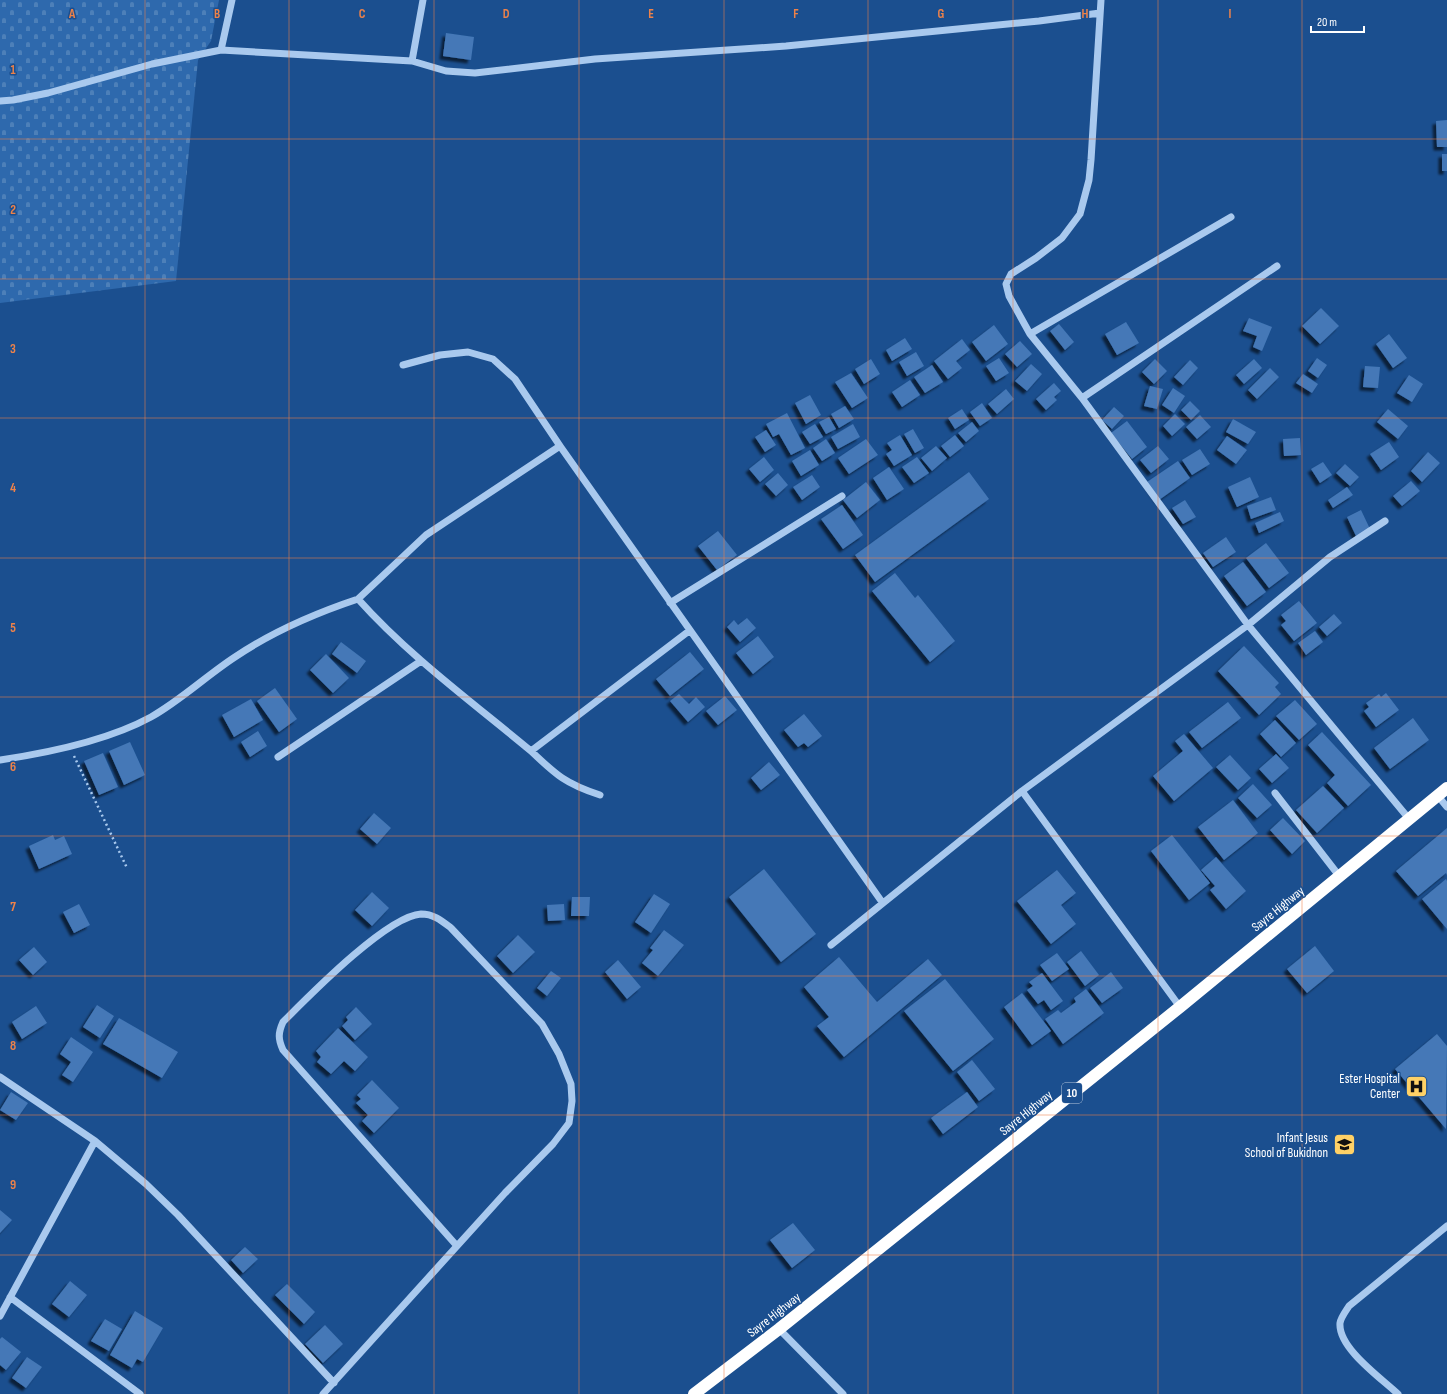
<svg xmlns="http://www.w3.org/2000/svg" width="1447" height="1394" viewBox="0 0 1447 1394" font-family="'Sofia Sans Condensed',sans-serif">
  <style>
    .cemetery { fill: url(#cemetery-stones) }
    .building { fill: #4478b7; filter: url(#shadow) }
    .lines { fill: none; stroke-linecap: round; stroke-linejoin: round }
    .path { stroke: #a9c9ee; stroke-width: 2.5; stroke-dasharray: 2 3; stroke-linecap: butt }
    .minor { stroke: #a9c9ee; stroke-width: 7 }
    .highway { stroke: #fff; stroke-width: 12 }
    .grid { fill: none; stroke: #ee8249; stroke-width: 1; stroke-opacity: 0.55 }
    .labels { text-anchor: middle; dominant-baseline: central; stroke-width: 3; stroke-linejoin: round; paint-order: stroke }
    .shield { fill: #1b4f8f; stroke: #bbcadd; stroke-width: 1 }
    .shield-label { font-size: 12px; font-weight: bold; fill: #fff }
    .street-label { font-size: 13px; fill: #fff; stroke: #1b4f8f }
    .poi-label { font-size: 13px; fill: #fff; stroke: #1b4f8f; text-anchor: end }
    .grid-label { font-size: 13px; text-anchor: middle; font-weight: bold; fill: #ee8249; stroke: #1b4f8f; stroke-width: 3; stroke-linejoin: round; paint-order: stroke }
  </style>
  <defs>
    <pattern id="cemetery-stones" width="16" height="16" patternUnits="userSpaceOnUse"><rect width="16" height="16" fill="#2e69ad"/><path d="M2 7V4a2 2 0 0 1 4 0v3zM10 15v-3a2 2 0 0 1 4 0v3z" fill="#4d80b9"/></pattern>
    <filter id="shadow"><feDropShadow dx="-3.5" dy="3.5" stdDeviation="1" flood-color="#0009"/></filter>
  </defs>
  <rect width="100%" height="100%" fill="#1b4f8f"/>
  <path class="cemetery" d="M0 0H219L211 41 198 60 176 281 0 303Z"/>
  <path class="building" d="M446 33 474 37 471 60 443 56Z
    M1447 120V147H1437L1436 121Z
    M1442 154H1447V171H1442Z
    M1321 308 1339 326 1320 344 1302 326Z
    M1249 318 1272 327 1262 351 1253 347 1257 336 1243 331Z
    M1126 322 1139 343 1117 355 1105 334Z
    M1059 324 1074 342 1065 350 1050 331Z
    M994 325 1008 344 986 361 972 342Z
    M1389 334 1407 358 1393 368 1376 344Z
    M905 338 912 349 892 361 886 350Z
    M962 339 970 350 956 361 962 368 948 379 934 361Z
    M1020 341 1032 354 1017 367 1005 354Z
    M916 352 924 366 907 376 899 362Z
    M999 358 1009 373 996 381 986 366Z
    M1317 358 1327 365 1318 378 1308 371Z
    M871 359 880 374 864 384 855 369Z
    M1155 359 1167 371 1154 384 1142 372Z
    M1254 359 1262 368 1244 384 1236 375Z
    M1190 360 1198 368 1183 385 1174 377Z
    M1031 364 1042 374 1027 391 1015 381Z
    M932 365 943 382 925 393 914 377Z
    M1365 366 1380 367 1378 388 1363 387Z
    M1270 368 1279 377 1257 399 1248 390Z
    M851 373 868 398 852 408 835 382Z
    M1303 374 1318 384 1312 393 1296 383Z
    M1409 375 1423 384 1412 402 1397 393Z
    M910 380 920 395 902 407 892 392Z
    M1054 383 1061 391 1054 397 1057 400 1046 410 1036 399Z
    M1150 386 1163 389 1157 409 1144 406Z
    M1173 388 1185 396 1174 413 1162 405Z
    M1006 389 1014 399 997 414 988 404Z
    M810 395 821 415 806 424 795 403Z
    M1190 401 1200 411 1191 420 1181 410Z
    M982 403 992 418 980 426 970 412Z
    M845 406 854 419 839 428 831 414Z
    M1114 407 1124 416 1112 429 1102 420Z
    M962 409 969 420 955 429 948 418Z
    M1388 409 1408 426 1398 439 1377 422Z
    M787 413 805 448 791 455 779 434 773 437 766 424Z
    M1175 414 1185 424 1172 436 1163 426Z
    M1200 415 1211 427 1197 439 1186 427Z
    M829 417 836 429 826 434 819 422Z
    M1233 419 1256 432 1248 444 1226 432Z
    M1127 421 1147 447 1132 459 1111 433Z
    M972 422 979 431 966 442 958 433Z
    M815 424 823 437 810 444 802 432Z
    M853 424 860 437 838 449 831 437Z
    M913 429 924 448 915 453 904 434Z
    M766 430 776 445 765 452 755 437Z
    M900 435 912 455 894 466 886 454 892 450 887 443Z
    M955 435 964 446 950 457 941 446Z
    M1227 436 1247 450 1236 464 1217 450Z
    M1300 438 1301 455 1284 456 1283 439Z
    M826 439 835 453 822 461 813 448Z
    M866 439 878 455 849 474 838 458Z
    M1389 442 1399 457 1381 470 1370 454Z
    M936 446 947 458 932 471 921 458Z
    M1158 446 1169 459 1151 473 1140 460Z
    M1200 449 1210 464 1192 475 1182 460Z
    M810 450 819 465 801 476 792 461Z
    M1428 452 1440 463 1422 482 1411 471Z
    M764 457 774 470 760 482 749 469Z
    M917 457 929 473 914 483 902 467Z
    M1178 461 1190 478 1159 500 1147 482Z
    M1323 462 1332 475 1320 483 1311 469Z
    M1345 464 1359 477 1350 486 1336 473Z
    M889 467 904 489 887 500 873 478Z
    M969 472 989 499 875 582 855 555Z
    M778 473 788 485 776 496 765 484Z
    M812 475 820 487 802 500 793 487Z
    M1250 477 1259 497 1237 507 1228 487Z
    M1411 481 1420 491 1402 506 1393 496Z
    M866 482 880 500 857 518 843 500Z
    M1347 487 1353 495 1333 508 1328 500Z
    M1271 497 1276 510 1251 519 1247 506Z
    M1185 500 1196 517 1183 524 1172 508Z
    M842 505 863 535 843 549 821 519Z
    M1361 510 1370 529 1356 536 1347 517Z
    M1280 512 1284 521 1259 533 1255 523Z
    M718 531 737 555 717 570 698 546Z
    M1226 537 1236 552 1213 567 1203 553Z
    M1266 543 1289 573 1269 588 1246 558Z
    M1243 562 1266 592 1247 606 1224 576Z
    M895 573 915 598 918 595 955 641 930 662 872 591Z
    M1299 601 1317 623 1294 641 1281 625 1286 621 1281 615Z
    M1334 614 1342 623 1327 636 1319 627Z
    M747 618 756 628 740 642 727 627 734 620 738 625Z
    M1315 631 1323 642 1306 655 1298 643Z
    M758 636 774 657 753 674 736 653Z
    M341 642 366 661 357 673 332 654Z
    M1244 646 1279 683 1275 687 1281 694 1259 715 1218 671Z
    M690 652 704 669 670 696 656 679Z
    M326 654 349 678 333 693 310 670Z
    M275 688 297 719 279 732 257 701Z
    M1386 693 1399 710 1376 727 1364 711 1369 707 1366 703 1379 694 1381 697Z
    M679 694 689 704 696 697 705 707 688 722 670 701Z
    M725 696 737 710 718 725 706 711Z
    M251 699 263 720 234 737 222 715Z
    M1295 700 1317 724 1299 740 1276 716Z
    M1228 702 1241 718 1202 748 1189 732Z
    M804 714 822 736 808 747 804 743 798 747 784 730Z
    M1413 718 1429 740 1390 769 1374 748Z
    M1275 720 1296 743 1281 757 1260 734Z
    M258 731 267 746 250 757 241 742Z
    M1322 732 1371 785 1348 806 1327 783 1335 775 1308 745Z
    M1184 734 1213 768 1174 801 1153 776 1183 751 1175 741Z
    M130 742 145 775 124 785 109 751Z
    M103 753 118 787 99 795 84 761Z
    M1276 754 1289 768 1272 783 1259 769Z
    M1230 755 1251 778 1238 790 1216 767Z
    M769 762 780 775 761 790 751 778Z
    M1253 784 1272 805 1257 818 1238 798Z
    M1323 786 1344 808 1317 833 1296 810Z
    M1233 800 1258 833 1224 860 1198 827Z
    M374 813 391 828 377 844 360 829Z
    M1283 818 1305 841 1292 854 1270 830Z
    M1447 828V875L1446 873 1418 896 1396 871Z
    M53 835 55 840 64 836 72 854 39 869 29 846Z
    M1172 835 1210 883 1189 900 1151 851Z
    M1216 857 1246 891 1226 909 1210 890 1215 886 1201 870Z
    M764 869 816 934 781 962 729 897Z
    M1057 870 1076 893 1061 905 1076 924 1051 944 1017 901Z
    M1446 879 1447 881V929L1422 899Z
    M372 892 389 908 372 926 355 910Z
    M654 894 670 904 651 933 635 922Z
    M572 897H590L589 916H571Z
    M79 904 90 925 74 933 63 912Z
    M564 904 565 920 548 921 547 905Z
    M664 930 684 945 658 976 642 963 653 950 650 948Z
    M518 935 535 952 513 973 497 956Z
    M1315 946 1334 971 1307 993 1287 969Z
    M34 947 47 962 33 975 19 960Z
    M1081 951 1099 975 1085 986 1067 962Z
    M1057 953 1069 969 1052 981 1040 965Z
    M839 957 877 1002 928 959 942 975 844 1057 817 1026 829 1017 804 987Z
    M618 960 641 987 627 999 605 972Z
    M551 971 561 978 547 996 537 988Z
    M1111 972 1123 988 1102 1003 1090 988Z
    M1042 973 1063 1001 1051 1010 1044 1000 1038 1004 1027 990 1033 986 1029 982Z
    M945 979 994 1039 953 1071 904 1011Z
    M1086 989 1104 1013 1063 1044 1045 1019 1058 1010 1061 1013 1076 1002 1074 998Z
    M1022 993 1051 1031 1032 1045 1004 1007Z
    M97 1005 114 1016 100 1038 83 1027Z
    M36 1006 47 1023 22 1039 12 1022Z
    M356 1007 372 1024 355 1040 342 1026 348 1020 346 1017Z
    M119 1018 178 1052 162 1078 103 1044Z
    M338 1028 368 1057 355 1071 344 1061 331 1074 317 1062 321 1057 316 1051Z
    M1437 1034 1447 1046 1446 1129 1395 1069Z
    M71 1037 93 1052 73 1082 62 1075 71 1062 60 1054Z
    M972 1060 995 1089 979 1101 957 1072Z
    M372 1080 399 1108 374 1133 362 1121 368 1115 356 1103 361 1099 357 1095Z
    M11 1092 28 1103 16 1120 0 1110Z
    M967 1092 978 1107 943 1134 931 1118Z
    M0 1210 12 1220 0 1233Z
    M793 1223 815 1250 792 1268 770 1240Z
    M245 1247 258 1259 243 1273 231 1260Z
    M70 1281 87 1295 69 1317 52 1304Z
    M287 1284 315 1312 304 1324 275 1295Z
    M135 1311 163 1328 143 1362 137 1359 132 1368 110 1355Z
    M105 1319 122 1329 109 1351 91 1341Z
    M325 1325 343 1344 323 1363 305 1344Z
    M2 1337 21 1352 6 1370 0 1365V1339Z
    M27 1357 42 1367 26 1388 12 1378Z"/>
  <g class="lines">
    <path class="path" d="M74 756 127 868"/>
    <path class="minor" d="M1101 0 1091 160 1089 180 1080 214 1062 238 1036 258 1011 274 1006 284 1009 296 1030 334 1082 398 1248 625 1410 820
      M221 50 232 0
      M412 61 446 71 475 73 595 59 786 46 1039 21 1100 13
      M0 101 13 100 48 93 152 64 221 50 412 61 423 0
      M1030 334 1231 217
      M403 365 440 355 468 352 493 359 515 379 560 446 882 902
      M1082 398 1277 266
      M670 603 842 496
      M531 751C472 702 409 656 358 599L426 535 560 446
      M278 757 421 661
      M0 760C47 753 109 740 151 717 181 700 206 676 235 657 272 632 316 613 358 599
      M1022 791 1180 1007
      M1275 793 1340 877
      M600 795C566 784 556 775 531 751L689 631
      M1438 796 1447 807
      M831 945 1022 791 1248 625 1330 557 1385 521
      M0 1077 95 1141 146 1184 178 1215 334 1383
      M10 1297 140 1394
      M0 1316 95 1141
      M779 1329 843 1394
      M323 1394 505 1193 553 1144 569 1123 572 1101 571 1084 559 1054 542 1024 451 928C442 921 434 914 421 914 387 916 309 996 283 1022 278 1033 278 1039 283 1050L457 1246
      M1398 1394C1381 1378 1338 1348 1340 1323 1341 1317 1346 1311 1349 1306L1447 1226"/>
    <path class="highway" d="M694 1394 779 1329 1180 1007 1447 788"/>
  </g>
  <path class="grid" d="M145 0V1394M289 0V1394M434 0V1394M579 0V1394M724 0V1394M868 0V1394M1013 0V1394M1158 0V1394M1302 0V1394M0 139H1447M0 279H1447M0 418H1447M0 558H1447M0 697H1447M0 836H1447M0 976H1447M0 1115H1447M0 1255H1447"/>
  <defs>
    <symbol id="hospital-square" viewBox="-11 -11 22 22"><rect x="-9" y="-9" width="18" height="18" rx="4" fill="#ffd166" stroke="#1b4f8f"/><path d="M-5-5h3v3.5h4V-5h3V5h-3V1.5h-4V5h-3Z" fill="#111"/></symbol>
    <symbol id="school-square" viewBox="-11 -11 22 22"><rect x="-9" y="-9" width="18" height="18" rx="4" fill="#ffd166" stroke="#1b4f8f"/><path d="M0-5L7-2L0 1L-7-2ZM-4 1L0 2.5L4 1V4Q0 6-4 4Z" fill="#111"/></symbol>
  </defs>
  <g fill-rule="evenodd">
    <use href="#hospital-square" x="1404" y="1074" width="25" height="25"/>
    <use href="#school-square" x="1332" y="1132" width="25" height="25"/>
  </g>
  <g class="labels">
    <rect class="shield" x="1062" y="1083" width="20" height="20" rx="3"/>
    <g class="shield-label">
      <text x="1072" y="1093">10</text>
    </g>
    <g class="street-label">
      <text transform="translate(1278 909) rotate(-39)">Sayre Highway</text>
      <text transform="translate(1026 1113) rotate(-39)">Sayre Highway</text>
      <text transform="translate(774 1315) rotate(-38)">Sayre Highway</text>
    </g>
    <g class="poi-label">
      <text x="1400" y="1079">Ester Hospital<tspan x="1400" dy="15">Center</tspan></text>
      <text x="1328" y="1138">Infant Jesus<tspan x="1328" dy="15">School of Bukidnon</tspan></text>
    </g>
  </g>
  <g class="grid-label">
    <text x="72" y="18">A</text>
    <text x="217" y="18">B</text>
    <text x="362" y="18">C</text>
    <text x="506" y="18">D</text>
    <text x="651" y="18">E</text>
    <text x="796" y="18">F</text>
    <text x="941" y="18">G</text>
    <text x="1085" y="18">H</text>
    <text x="1230" y="18">I</text>
    <text x="13" y="74">1</text>
    <text x="13" y="214">2</text>
    <text x="13" y="353">3</text>
    <text x="13" y="492">4</text>
    <text x="13" y="632">5</text>
    <text x="13" y="771">6</text>
    <text x="13" y="911">7</text>
    <text x="13" y="1050">8</text>
    <text x="13" y="1189">9</text>
  </g>
  <path d="M1311 26v6h53v-6" fill="none" stroke="#ffffff" stroke-width="2"/>
  <text x="1317" y="26" font-size="12" fill="#ffffff" stroke="#1b4f8f" stroke-width="3" paint-order="stroke">20 m</text>
</svg>
